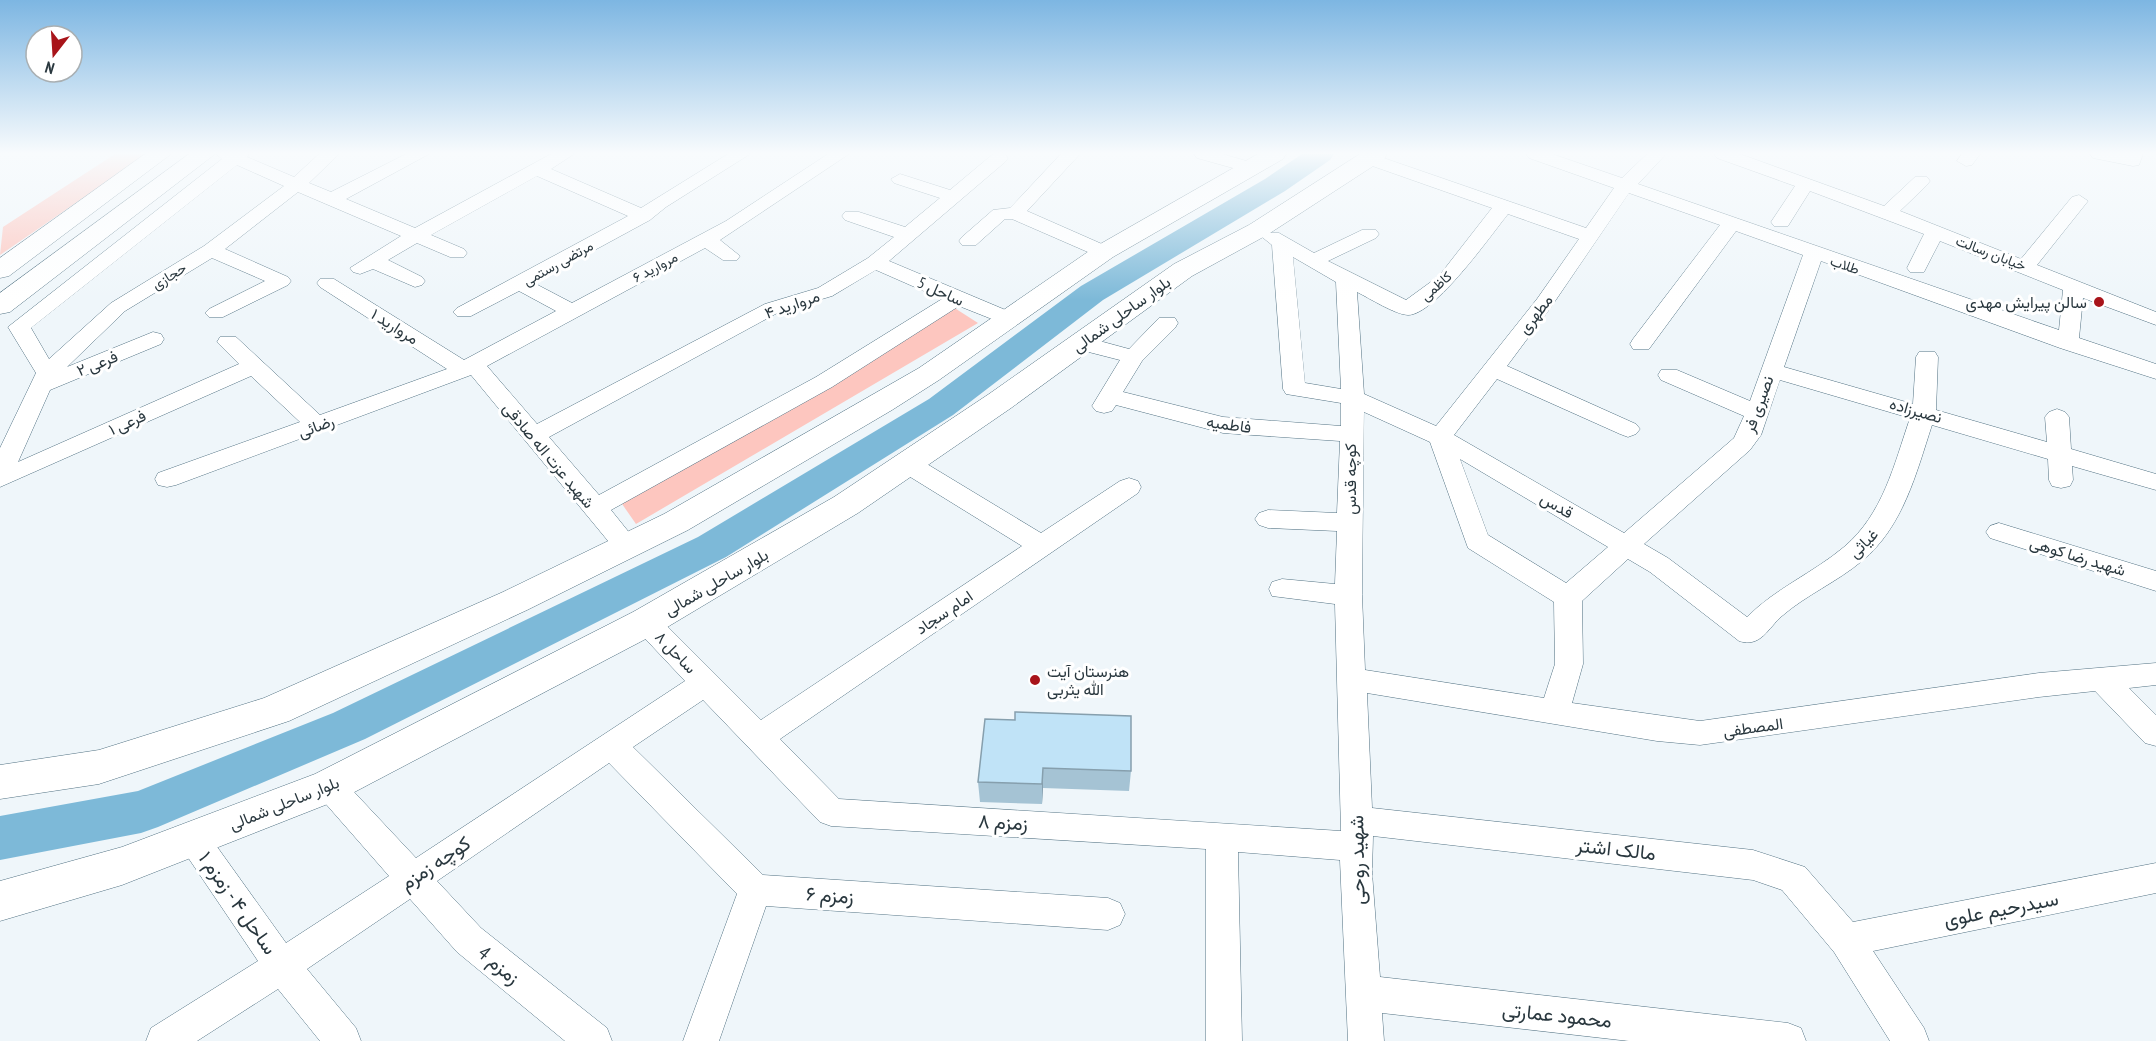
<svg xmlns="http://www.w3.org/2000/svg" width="2156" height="1041" viewBox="0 0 2156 1041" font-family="'PT Sans Narrow',Vazirmatn,sans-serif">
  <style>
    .green { fill: #fdc6bf }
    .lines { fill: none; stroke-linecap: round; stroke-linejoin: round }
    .river { fill: #7db9d8; fill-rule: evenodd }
    .minor-casing { stroke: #527283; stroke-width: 1 }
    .major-casing { stroke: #527283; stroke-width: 1 }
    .highway-casing { stroke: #527283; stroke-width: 1 }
    .minor { fill: #fff; fill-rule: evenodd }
    .major { fill: #fff; fill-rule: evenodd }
    .highway { fill: #fff; fill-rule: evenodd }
    .wall { fill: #a5c3d4 }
    .shaded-wall { fill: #869fad }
    .building { fill: #c0e3f7; stroke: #869fad; stroke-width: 1.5 }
    .poi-dot { fill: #a8141a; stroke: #fff; stroke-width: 2 }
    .labels { text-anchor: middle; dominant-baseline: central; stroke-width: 6; stroke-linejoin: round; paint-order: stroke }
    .far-street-label { font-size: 14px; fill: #29373e; stroke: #fff }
    .street-label { font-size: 16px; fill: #29373e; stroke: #fff }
    .poi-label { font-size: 16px; fill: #29373e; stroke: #fff; text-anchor: end }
    .near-street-label { font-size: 20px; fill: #29373e; stroke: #fff }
  </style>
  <rect width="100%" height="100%" fill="#eff6fa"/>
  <path class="green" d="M115 154H147L0 255 3 227Z
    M953 307 978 323 636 524 620 501Z"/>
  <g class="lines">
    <path class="river" d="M1302 154H1334L1330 160 1285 191 1103 300 953 415 726 557 365 739 158 827 141 833 0 860V816L138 791 333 713 698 537 929 399 1081 286 1265 179Z"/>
    <defs>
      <path id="minor" d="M216 154H249L247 157 294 177 319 154H339L309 183 331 192 406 154H429L346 199 415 228 551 154H574L551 169 641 208 728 154H750L666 207 650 220 534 283 572 303 726 221 828 154H849L720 240 740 256 737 260H723L705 248 487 366 537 424 765 304 818 288 868 258 894 237 845 220 842 216 845 212H859L905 227 940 198 894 183 891 179 900 174 950 190 993 154H1005L1008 158 1005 162 889 261 1015 314 1018 319 1015 324 1007 325 959 306 832 387 611 510 640 546 636 553 627 555 618 553 471 375 176 485 167 487 158 485 155 479 158 473 300 422 251 376 0 487V448L36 373 8 327 222 159ZM237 165 284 186 204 246 111 303 49 359 31 328ZM537 176 628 216 457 308 453 312 457 316H471L519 291 556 311 464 360 334 279H320L317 283 320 287 447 369 320 415 236 337H220L217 342 239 364 18 462 50 390 161 344 164 339 161 334 153 332 67 367 125 311 212 258 265 281 209 309 205 313 209 317H223L288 285 291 281 288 277 225 249 298 192 401 236 350 268 353 272 360 274 373 269 415 287 422 285 425 281 422 277 388 260 417 243 450 257H464L467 253 464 249 431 235ZM876 270 942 299 816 377 599 495 549 437 779 312 832 296Z
        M1061 154H1080L1027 211 1111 248 1114 252 1111 256H1097L1012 219H1005L976 245H962L959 241 962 237 993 210 1010 208Z
        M1194 154H1222L1257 164 1260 168 1251 173 1197 158Z
        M1372 154 1586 228 1614 188 1529 158 1526 154H1552L1622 178 1647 154H1666L1638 184 2059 330 2063 290 1940 241 1924 272H1910L1907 268 1924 234 1810 191 1788 226H1774L1771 222 1795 186 1717 158 1714 154H1740L1884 206 1915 177H1927L1930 181 1927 185 1900 211 2021 259 2072 197 2079 195 2088 201 2037 265 2156 312V325L2083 298 2079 338 2156 364V379L2060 348 1821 261 1784 367 1913 404 1916 357 1919 352H1935L1938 357 1936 410 2047 442 2045 417 2049 412 2057 409 2065 412 2069 417 2071 449 2156 474V490L2072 466 2073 480 2070 486 2061 488 2052 486 2049 480 2048 459 1932 425C1916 474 1903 527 1862 561 1837 582 1806 595 1782 616 1768 628 1761 648 1739 641L1650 572 1628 559 1582 601 1583 664 1572 703 1700 721 2039 673 2156 663V685L2129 688 2156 715V746L2145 743 2095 691 2039 697 1700 745 1657 741 1367 693 1372 808 1753 850 1805 867 1853 922 2156 863V893L1873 951 1924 1028 1929 1041H1890L1834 952 1782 890 1753 880 1373 836 1372 873 1380 977 1788 1023 1801 1028 1806 1041H1629L1382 1013 1384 1041H1348L1340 860 1238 852 1242 1041H1206V849L831 826 820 822 703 700 633 747 763 875 1108 898 1120 903 1125 914 1120 925 1108 930 766 906 719 1041H683L737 894 609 763 437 881 481 928 607 1028 612 1041H565L457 952 410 899 307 969 356 1028 361 1041H320L278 989 197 1041H146L151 1028 258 961 183 850 178 840 183 830 194 826 205 830 286 943 389 876 318 795 313 786 318 777 329 773 340 777 416 858 685 681 636 629 632 622 636 615 646 611 656 615 761 720 1022 546 899 470 896 464 899 458 908 456 917 458 1041 533 1120 481 1129 478 1138 481 1141 487 1138 493 780 739 839 799 1341 831 1335 604 1272 596 1269 589 1272 582 1282 579 1335 584 1337 531 1268 528 1259 525 1255 519 1259 513 1268 510 1337 513 1340 441 1223 433 1116 405 1112 411 1104 413 1096 411 1092 406 1120 360 1073 348 1070 343 1073 338 1081 336 1129 349 1159 318H1175L1178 323 1175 328 1142 361 1123 392 1223 417 1341 426V403L1286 394 1283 389 1272 245 1262 237 1265 233H1279L1314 253 1362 230H1376L1379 234 1376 238 1328 261 1406 300 1439 276 1492 208 1364 163 1361 159 1364 155ZM1629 193 1720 225 1633 339 1630 344 1633 349H1649L1736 231 1803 255 1750 401 1677 370H1661L1658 375 1661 380 1744 416 1734 438 1624 533 1454 435 1497 379 1620 434 1628 437 1636 434 1640 429 1636 424 1507 366 1551 307ZM1508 214 1579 239 1537 299 1436 426 1364 394 1357 292C1369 298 1396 315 1408 315 1435 315 1491 235 1508 214ZM1293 257 1336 282 1341 389 1305 383ZM1780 380 1910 418C1894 465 1883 514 1844 547 1813 573 1776 588 1747 617L1668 558 1644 544 1750 450 1761 435ZM1364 412 1430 442 1468 548 1554 602 1555 664 1544 698 1365 670 1362 595ZM1460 459 1608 547 1566 583 1488 535Z
        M1962 154H1980L1972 165 1966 166 1957 161Z
        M2090 154H2143L2139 165 2133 166 2093 158Z
        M1999 523 2156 571V591L1990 538 1986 532 1990 526Z"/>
      <path id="major" d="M1258 154H1286L1283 159 1113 257 939 380 892 410 688 530 527 610 289 721 99 784 0 799V765L99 750 264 698 503 592 664 514 919 368 1095 247Z
        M1360 154H1387L1384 159 1267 235 1192 276 1011 408 858 513 659 632 343 798 122 885 0 921V881L122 847 315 774 633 612 834 497 989 394 1174 264 1249 225Z"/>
      <path id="highway" d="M145 154H171L9 276 0 278V258Z
        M189 154H215L10 312 0 314V293Z"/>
    </defs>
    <use href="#minor" class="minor-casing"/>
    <use href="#major" class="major-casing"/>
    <use href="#highway" class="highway-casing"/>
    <use href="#minor" class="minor"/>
    <use href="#major" class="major"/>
    <use href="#highway" class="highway"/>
  </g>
  <path class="wall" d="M985 719 1131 771 1129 791 1043 788 1042 804 980 802 978 782Z"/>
  <path class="shaded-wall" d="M1043 768V788L1042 804V784Z"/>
  <path class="building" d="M1015 712 1131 716V771L1043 768 1042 784 978 782 985 719 1015 720Z"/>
  <linearGradient id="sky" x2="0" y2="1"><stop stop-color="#7db6e2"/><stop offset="0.51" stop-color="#f8fbfd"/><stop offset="1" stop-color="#f8fbfd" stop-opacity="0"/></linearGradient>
  <rect width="2156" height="300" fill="url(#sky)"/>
  <g class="poi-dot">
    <circle cx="2099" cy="302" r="6"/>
    <circle cx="1035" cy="680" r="6"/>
  </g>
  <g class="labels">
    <g class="far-street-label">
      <text transform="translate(1991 253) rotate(21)">خیابان رسالت</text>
      <text transform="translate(558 263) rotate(-29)">مرتضی رستمی</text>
      <text transform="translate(1845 265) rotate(19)">طلاب</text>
      <text transform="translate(655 267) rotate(-28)">مروارید ۶</text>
      <text transform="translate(169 276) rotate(-32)">حجازی</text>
      <text transform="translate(1436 286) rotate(-42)">کاظمی</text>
    </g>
    <g class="street-label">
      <text transform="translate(941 291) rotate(24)">ساحل 5</text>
      <text transform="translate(792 304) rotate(-19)">مروارید ۴</text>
      <text transform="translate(1121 314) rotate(-36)">بلوار ساحلی شمالی</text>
      <text transform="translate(1535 314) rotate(-52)">مطهری</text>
      <text transform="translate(395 326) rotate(32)">مروارید ۱</text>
      <text transform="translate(97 363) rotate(-22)">فرعی ۲</text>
      <text transform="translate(1758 404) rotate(-70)">نصیری فر</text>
      <text transform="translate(1916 410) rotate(16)">نصیرزاده</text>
      <text transform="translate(127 422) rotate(-24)">فرعی ۱</text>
      <text transform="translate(1229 424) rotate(8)">فاطمیه</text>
      <text transform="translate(316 426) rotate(-20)">رضائی</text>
      <text transform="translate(549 455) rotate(50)">شهید عزت اله صادقی</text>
      <text transform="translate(1350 479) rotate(-90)">کوچه قدس</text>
      <text transform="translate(1557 505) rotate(30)">قدس</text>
      <text transform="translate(1863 543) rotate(-45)">غیاثی</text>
      <text transform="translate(2078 556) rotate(17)">شهید رضا کوهی</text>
      <text transform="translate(716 582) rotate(-30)">بلوار ساحلی شمالی</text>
      <text transform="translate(944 612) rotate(-34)">امام سجاد</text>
      <text transform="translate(676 652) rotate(46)">ساحل ۸</text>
      <text transform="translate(1753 727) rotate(-8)">المصطفی</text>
      <text transform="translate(284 803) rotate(-22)">بلوار ساحلی شمالی</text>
    </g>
    <g class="poi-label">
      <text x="2087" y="302">سالن پیرایش مهدی</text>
      <text x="1047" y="671" text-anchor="start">هنرستان آیت<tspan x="1047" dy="18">الله یثربی</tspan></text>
    </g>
    <g class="near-street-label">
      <text transform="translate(1003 822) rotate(3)">زمزم ۸</text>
      <text transform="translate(1616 849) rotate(6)">مالک اشتر</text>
      <text transform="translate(1357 860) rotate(-91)">شهید روحی</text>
      <text transform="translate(435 863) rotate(-34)">کوچه زمزم</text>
      <text transform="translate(830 895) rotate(4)">زمزم ۶</text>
      <text transform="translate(238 903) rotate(55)">ساحل ۴ - زمزم ۱</text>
      <text transform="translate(2001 909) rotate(-11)">سیدرحیم علوی</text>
      <text transform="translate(499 965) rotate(40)">زمزم 4</text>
      <text transform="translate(1557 1015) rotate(6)">محمود عمارتی</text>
    </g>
  </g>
  <g transform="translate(54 54) rotate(197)"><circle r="28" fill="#ffffff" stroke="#a9afb2" stroke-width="1.5"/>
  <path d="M0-4.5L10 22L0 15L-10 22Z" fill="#a8141a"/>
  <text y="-9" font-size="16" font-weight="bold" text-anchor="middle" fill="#29373e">N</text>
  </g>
</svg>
